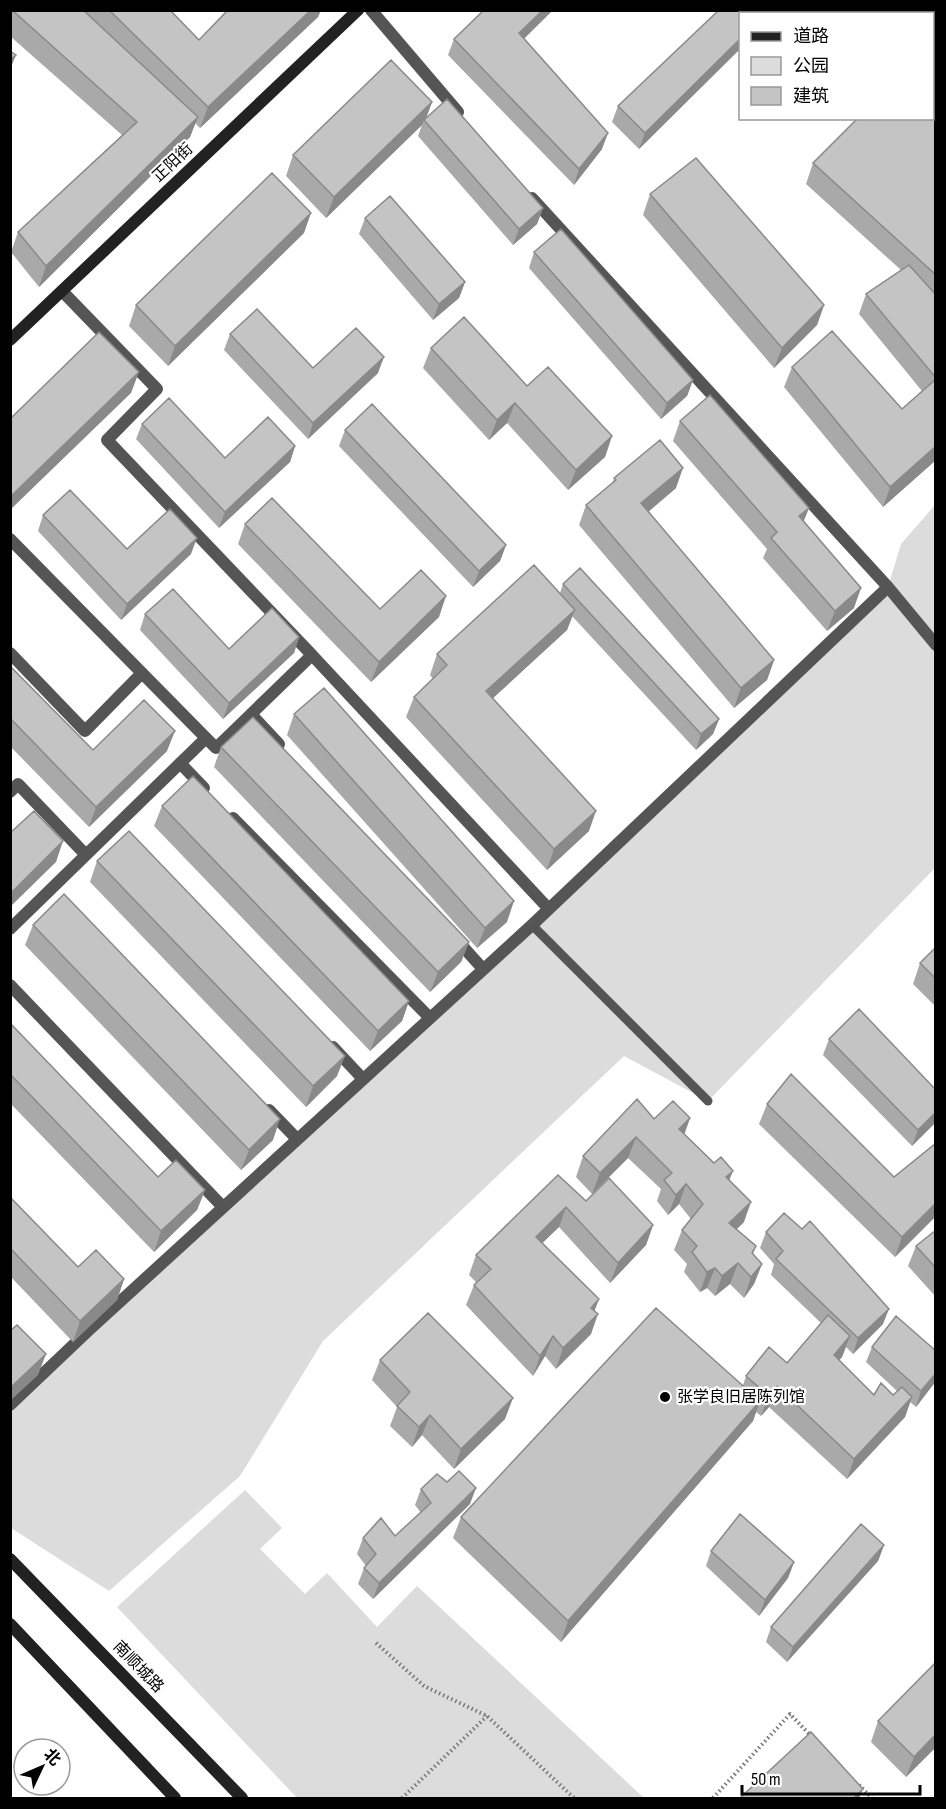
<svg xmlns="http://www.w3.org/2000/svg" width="946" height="1809" viewBox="0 0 946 1809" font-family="'Sofia Sans Condensed','Noto Sans SC',sans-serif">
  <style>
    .green { fill: #dcdcdc }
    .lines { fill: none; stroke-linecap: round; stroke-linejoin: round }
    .path { stroke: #777; stroke-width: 4; stroke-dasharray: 1.5 3; stroke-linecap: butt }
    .lane { stroke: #555; stroke-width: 9 }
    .street { stroke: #555; stroke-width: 12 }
    .secondary { stroke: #222; stroke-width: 12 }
    .wall { fill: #a9a9a9 }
    .shaded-wall { fill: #898989 }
    .building { fill: #c4c4c4; stroke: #898989; stroke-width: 1.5 }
    .poi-dot { fill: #000; stroke: #fff; stroke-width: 2 }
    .labels { text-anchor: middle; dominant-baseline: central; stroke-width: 4.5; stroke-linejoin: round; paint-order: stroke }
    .street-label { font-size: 16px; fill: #000; stroke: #fff }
    .poi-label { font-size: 16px; fill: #000; stroke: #fff; text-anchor: start }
  </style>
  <rect width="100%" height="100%" fill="#fff"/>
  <path class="green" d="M935 505V868L708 1101 624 1056 323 1341 240 1476 109 1591 11 1528V1405L888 587 901 544Z
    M245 1490 282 1528 260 1549 305 1594 327 1573 377 1627 417 1586 644 1798H297L117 1607Z"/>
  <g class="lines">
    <path class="path" d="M376 1643 424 1686 487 1716 574 1798
      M859 1785 872 1798
      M402 1798 487 1716
      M713 1798 790 1714 812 1737"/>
    <path class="lane" d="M532 925 708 1101"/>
    <path class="street" d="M371 10 458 112
      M532 198 888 587 936 645
      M62 291 157 389 107 440 312 655
      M10 539 206 738 10 929
      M10 653 85 731 142 673
      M251 714 279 744
      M206 738 216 748 312 655 548 908
      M180 763 204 788
      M10 792 18 784 86 855
      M233 818 430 1018
      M456 939 483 969
      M10 985 223 1207
      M333 1047 363 1079
      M269 1110 297 1139
      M10 1405 89 1330 532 925 888 587"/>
    <path class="secondary" d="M10 340 358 10
      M10 1559 242 1798
      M10 1624 175 1798"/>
  </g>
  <path class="wall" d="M10 10H170L199 40 227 10H321L318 17 200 128 195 123 190 137 39 287 11 252 18 232 122 135 10 36Z
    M484 10H553L524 39 602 149 574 185 448 55 454 39Z
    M845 10H931L928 14H847Z
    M741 14V48L639 149 612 122 618 106Z
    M936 40V460L883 507 784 387 792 367 902 409 922 391 859 314 866 294 901 270 806 184 813 163Z
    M432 102 426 118 543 208 537 224 513 245 418 136 422 125 326 218 286 176 293 155Z
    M650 194 824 305 817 325 774 368 643 215Z
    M365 218 465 282 459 298 433 320 359 234Z
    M304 233 168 366 129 326 136 305Z
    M534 252 693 380 687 396 661 419 529 268Z
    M230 334 313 368 378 373 308 439 224 350Z
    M431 348 527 386 612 436 605 457 568 490 507 423 489 440 423 368Z
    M680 421 804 521 854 608 827 631 763 558 767 549 673 441Z
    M142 424 225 458 295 446 290 462 219 528 136 439Z
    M345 430 506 545 500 561 473 587 339 446Z
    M614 478 676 488 648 512 774 660 767 680 734 708 579 525 586 505 613 482Z
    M43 515 127 549 191 554 121 620 38 531Z
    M245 524 380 609 439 617 371 682 238 544Z
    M563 584 719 719 713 734 696 750 572 616 567 630 493 698 589 831 547 870 406 717 414 697 433 679 430 675 437 654 560 593Z
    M145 614 229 649 299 637 294 653 223 719 140 630Z
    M10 666 93 750 167 751 89 827 10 746Z
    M294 714 507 922 477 948 287 735Z
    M221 747 469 942 461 962 430 992 214 767Z
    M162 806 409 1001 402 1021 370 1051 154 826Z
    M97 861 337 1076 306 1107 90 882Z
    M33 925 273 1140 241 1170 25 945Z
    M936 947V1007L913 984 920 963Z
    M10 1023 158 1177 205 1190 197 1210 154 1252 10 1103Z
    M829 1039 936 1090V1122L912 1146 823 1055Z
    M767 1104 894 1177 936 1143V1216L895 1257 759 1124Z
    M690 1118 684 1134 729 1181 744 1222 736 1229 756 1246 753 1254 762 1264 754 1284 744 1298 730 1284 715 1296 707 1288 700 1292 684 1272 687 1264 674 1250 682 1230 691 1219 679 1204 668 1215 657 1201 661 1189 628 1158 592 1194 576 1177 583 1156 654 1119Z
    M558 1175 586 1201 653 1225 646 1245 610 1283 559 1227 542 1243 599 1299 594 1311 591 1334 556 1369 545 1356 533 1376 466 1305 474 1285 476 1282 469 1275 476 1255Z
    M10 1197 78 1267 124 1279 117 1300 73 1342 10 1276Z
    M936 1230V1297L908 1266 916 1246Z
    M766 1232 883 1324 853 1354 846 1347 842 1357 839 1360 874 1395H893L897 1391 866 1362 872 1347 936 1351V1381L916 1407 910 1402 905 1417 847 1479 769 1407 761 1416 756 1412 753 1421 561 1642 453 1538 461 1517 743 1385 746 1376 787 1363 821 1323 771 1275 774 1264 760 1248Z
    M380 1360 505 1419 454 1469 422 1435 412 1447 390 1426 397 1407 372 1380Z
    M421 1489 470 1504 373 1599 358 1584 364 1568 366 1566 357 1554 363 1538 395 1536 421 1513 415 1505Z
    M884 1545 878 1561 787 1662 766 1642 771 1627Z
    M711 1551 794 1562 788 1578 759 1616 706 1566Z
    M936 1662V1747L906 1777 871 1742 878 1721Z"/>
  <path class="shaded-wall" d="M311 10H321L318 17 200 128 208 107Z
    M543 10H553L513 49 519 33Z
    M924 10H931L928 14H921Z
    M741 38V48L639 149 645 133Z
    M16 55 10 69V60Z
    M432 102 425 121 424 120 422 125 326 218 334 197Z
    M198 117 190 137 39 287 46 266Z
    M608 133 602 149 574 185 579 169Z
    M543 208 537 224 513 245 519 229Z
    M311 213 304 233 168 366 175 346Z
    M465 282 459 298 433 320 439 304Z
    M824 305 817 325 774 368 782 348Z
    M384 357 378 373 308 439 313 423Z
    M139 372 131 393 10 510V497Z
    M693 380 687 396 661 419 667 403Z
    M515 403 507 423 489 440 497 420Z
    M612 436 605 457 568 490 576 470Z
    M295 446 290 462 219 528 225 512Z
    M936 446V460L883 507 890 487Z
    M683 468 676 488 634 524 641 503Z
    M809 508 801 528 799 516Z
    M197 538 191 554 121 620 127 604Z
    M506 545 500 561 473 587 479 571Z
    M861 588 854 608 827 631 835 611Z
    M446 596 439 617 371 682 379 662Z
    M575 610 567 630 479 711 486 691Z
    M299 637 294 653 223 719 229 703Z
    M774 660 767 680 734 708 741 688Z
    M719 719 713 734 696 750 701 734Z
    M175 731 167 751 89 827 96 807Z
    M596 811 589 831 547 870 554 849Z
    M63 841 56 862 10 907V894Z
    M514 901 507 922 477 948 485 928Z
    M469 942 461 962 430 992 438 972Z
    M409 1001 402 1021 370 1051 378 1031Z
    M345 1056 337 1076 306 1107 313 1086Z
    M936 1112V1122L912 1146 918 1130Z
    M690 1118 683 1138 679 1129Z
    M280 1119 273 1140 241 1170 249 1150Z
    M636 1137 628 1158 592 1194 600 1173Z
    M733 1171 725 1191 726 1177Z
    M686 1184 679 1204 668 1215 676 1195Z
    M205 1190 197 1210 154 1252 161 1231Z
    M751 1202 744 1222 722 1244 729 1223Z
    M936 1203V1216L895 1257 902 1237Z
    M566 1207 559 1227 528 1257 536 1237Z
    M653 1225 646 1245 610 1283 618 1263Z
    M738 1263 730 1284 715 1296 722 1276Z
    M762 1264 754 1284 744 1298 751 1277Z
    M715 1268 707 1288 700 1292 707 1272Z
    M124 1279 117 1300 73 1342 80 1321Z
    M599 1299 591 1320 598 1314 591 1334 556 1369 563 1348 591 1308Z
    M889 1309 883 1324 853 1354 858 1338Z
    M553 1336 545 1356 533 1376 540 1356Z
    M850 1336 842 1357 826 1375 834 1355Z
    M46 1354 38 1375 10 1401V1388Z
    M936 1373V1381L916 1407 921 1391Z
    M777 1386 769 1407 761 1416 769 1396Z
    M912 1397 905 1417 847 1479 854 1459Z
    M513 1398 505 1419 454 1469 461 1449Z
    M760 1401 753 1421 561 1642 568 1621Z
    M430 1415 422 1435 412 1447 419 1427Z
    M476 1488 470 1504 373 1599 379 1583Z
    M884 1545 878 1561 787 1662 793 1647Z
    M794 1562 788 1578 759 1616 765 1600Z
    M936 1734V1747L906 1777 914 1757Z
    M863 1789 859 1798H854Z"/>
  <path class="building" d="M12 10H83L198 117 46 266 18 232 137 122Z
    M109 10H170L199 40 228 10H311L208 107Z
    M484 10H543L519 33 608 133 579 169 454 39Z
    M719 10H754L757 14H741V38L645 133 618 106Z
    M858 10H924L921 14H861Z
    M936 40V275L813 163 858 118H933V43Z
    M10 51 16 55 10 60Z
    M391 60 432 102 334 197 293 155Z
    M447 99 543 208 519 229 424 120Z
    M696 158 824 305 782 348 650 194Z
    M272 173 311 213 175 346 136 305Z
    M390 196 465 282 439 304 365 218Z
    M561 229 693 380 667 403 534 252Z
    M909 265 936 295V378L866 294Z
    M257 309 313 368 356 328 384 357 313 423 230 334Z
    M464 317 527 386 548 367 612 436 576 470 515 403 497 420 431 348Z
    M832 331 902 409 936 379V446L890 487 792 367Z
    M99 332 139 372 10 497V419Z
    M710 395 809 508 799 516 861 588 835 611 771 538 777 532 680 421Z
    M169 398 225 458 268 417 295 446 225 512 142 424Z
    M372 404 506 545 479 571 345 430Z
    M660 440 683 468 641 503 774 660 741 688 586 505 616 480 614 478Z
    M70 490 127 549 170 509 197 538 127 604 43 515Z
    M272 498 380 609 421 570 446 596 379 662 245 524Z
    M534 565 575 610 486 691 596 811 554 849 414 697 447 665 437 654Z
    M580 568 719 719 701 734 563 584Z
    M173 589 229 649 272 608 299 637 229 703 145 614Z
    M10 666 93 750 144 700 175 731 96 807 10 718Z
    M324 688 514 901 485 928 294 714Z
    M253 717 469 942 438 972 221 747Z
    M193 776 409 1001 378 1031 162 806Z
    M34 811 63 841 10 894V833Z
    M129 831 345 1056 313 1086 97 861Z
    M64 894 280 1119 249 1150 33 925Z
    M936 947V979L920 963Z
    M859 1009 936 1090V1112L918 1130 829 1039Z
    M10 1023 158 1177 176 1160 205 1190 161 1231 10 1074Z
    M791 1074 894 1177 936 1143V1203L902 1237 767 1104Z
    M637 1099 654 1119 673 1101 690 1118 679 1129 714 1163 721 1157 733 1171 726 1177 751 1202 729 1223 756 1246 752 1253 762 1264 751 1277 738 1263 722 1276 715 1268 707 1272 692 1252 697 1246 682 1230 703 1204 686 1184 676 1195 664 1180 672 1173 636 1137 600 1173 583 1156Z
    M558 1175 586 1201 609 1178 653 1225 618 1263 566 1207 536 1237 599 1299 591 1308 598 1314 563 1348 553 1336 540 1356 474 1285 491 1269 476 1255Z
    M10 1197 78 1267 96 1250 124 1279 80 1321 10 1248Z
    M784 1213 802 1229 810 1221 889 1309 858 1338 776 1259 783 1251 766 1232Z
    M936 1230V1268L916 1246Z
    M656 1308 760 1401 568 1621 461 1517Z
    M428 1313 513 1398 461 1449 430 1415 419 1427 397 1406 410 1392 380 1360Z
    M828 1315 850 1336 834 1355 874 1395 881 1383 893 1395 902 1387 912 1397 854 1459 777 1386 769 1396 746 1376 769 1347 787 1363Z
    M896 1316 936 1351V1373L921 1391 872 1347Z
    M17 1325 46 1354 10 1388V1331Z
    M459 1471 476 1488 379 1583 364 1568 376 1554 363 1538 381 1518 395 1536 431 1503 421 1489 437 1474 447 1482Z
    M740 1514 794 1562 765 1600 711 1551Z
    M861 1524 884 1545 793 1647 771 1627Z
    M936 1662V1734L914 1757 878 1721Z
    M811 1732 863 1789 854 1798H740Z"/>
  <circle class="poi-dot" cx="665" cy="1397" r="6"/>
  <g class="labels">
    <g class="street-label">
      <text transform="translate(173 163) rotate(-43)">正阳街</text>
      <text transform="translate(138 1667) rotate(46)">南顺城路</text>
    </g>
    <g class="poi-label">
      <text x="677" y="1397">张学良旧居陈列馆</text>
    </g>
  </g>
  <rect width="946" height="1809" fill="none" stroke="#000000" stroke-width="24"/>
  <rect x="739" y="12" width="195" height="108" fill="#ffffff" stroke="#999999" stroke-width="1.5"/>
  <rect x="751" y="32" width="30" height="9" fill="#222222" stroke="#999999" stroke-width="1.5"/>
  <text x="793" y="42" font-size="18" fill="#000000">道路</text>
  <rect x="751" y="57" width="30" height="18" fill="#dcdcdc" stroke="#999999" stroke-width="1.5"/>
  <text x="793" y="72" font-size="18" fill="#000000">公园</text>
  <rect x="751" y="87" width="30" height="18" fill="#c4c4c4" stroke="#999999" stroke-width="1.5"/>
  <text x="793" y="102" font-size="18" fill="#000000">建筑</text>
  <g transform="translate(42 1767) rotate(46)"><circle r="28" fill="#ffffff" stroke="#999999" stroke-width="1.5"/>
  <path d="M0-4.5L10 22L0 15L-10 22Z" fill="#000000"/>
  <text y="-9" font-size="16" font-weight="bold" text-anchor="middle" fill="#000000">北</text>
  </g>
  <path d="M742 1785v9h178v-9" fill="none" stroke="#000000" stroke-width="3"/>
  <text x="751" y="1785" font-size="18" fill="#000000" stroke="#ffffff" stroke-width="4.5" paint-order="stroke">50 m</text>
</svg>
